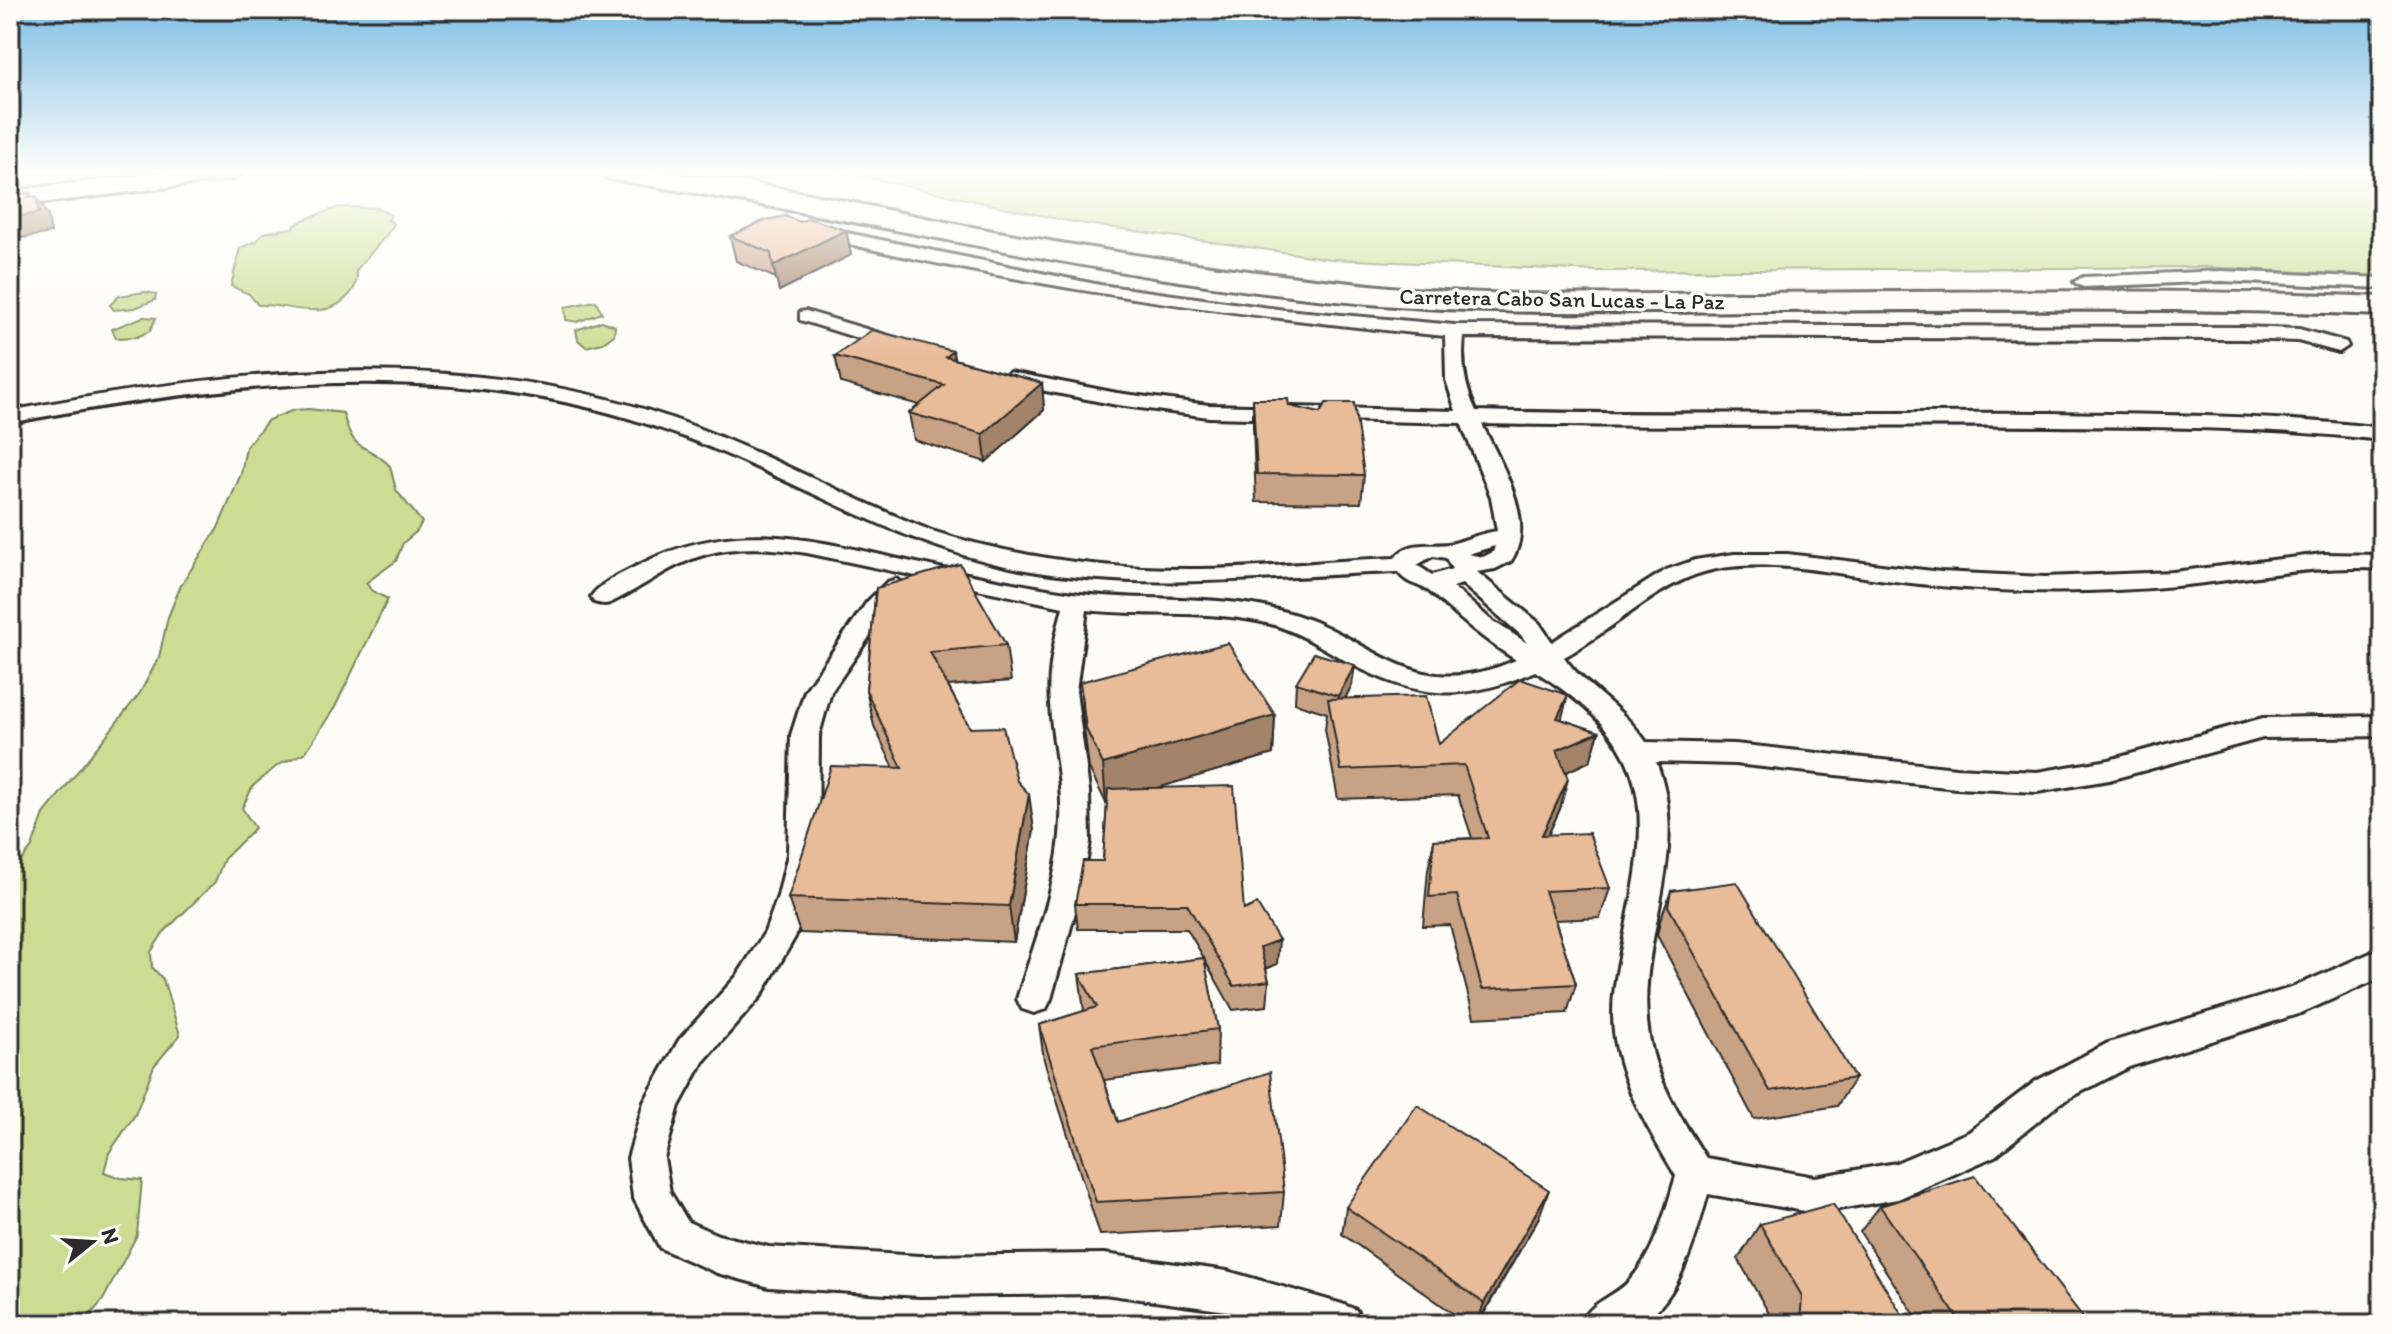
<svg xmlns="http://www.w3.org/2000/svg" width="2392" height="1334" viewBox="0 0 2392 1334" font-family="Itim,sans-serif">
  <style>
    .green { fill: #cbdd92; stroke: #7b845e; stroke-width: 2 }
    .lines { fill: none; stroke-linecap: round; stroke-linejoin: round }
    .street-casing { stroke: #2b2b2b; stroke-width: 6 }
    .highway-casing { stroke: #2b2b2b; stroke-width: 6 }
    .street { fill: #fdfcf7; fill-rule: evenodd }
    .highway { fill: #fdfcf7; fill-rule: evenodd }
    .wall { fill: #c8a284; stroke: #2b2b2b; stroke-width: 2 }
    .shaded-wall { fill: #a3846b; stroke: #2b2b2b; stroke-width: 2 }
    .building { fill: #e9bc99; stroke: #2b2b2b; stroke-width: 2 }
    .labels { text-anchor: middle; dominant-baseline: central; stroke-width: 7; stroke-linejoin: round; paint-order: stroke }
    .far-street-label { font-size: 22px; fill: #2b2b2b; stroke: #fdfcf7 }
  </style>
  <rect width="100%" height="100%" fill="#fdfcf7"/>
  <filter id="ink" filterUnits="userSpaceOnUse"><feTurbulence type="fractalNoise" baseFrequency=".0125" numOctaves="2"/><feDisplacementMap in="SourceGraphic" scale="16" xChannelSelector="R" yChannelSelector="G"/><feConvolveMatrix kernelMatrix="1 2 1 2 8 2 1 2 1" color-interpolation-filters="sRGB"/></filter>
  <g filter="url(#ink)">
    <path class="green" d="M838 171H2382V276L2203 267 1597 271 1331 259 1072 222Z
      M339 207 376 208 391 215 388 220 394 224C384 240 371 252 359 267 353 276 358 270 357 279 354 296 337 308 321 310 299 312 280 304 258 305L249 294 231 286 240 248 257 241 263 233 292 228 303 220Z
      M145 292 156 294 155 300 135 308 114 310 110 305 119 296Z
      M596 301 602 313 577 322 566 320 565 307Z
      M143 317 156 318 150 331 137 337 116 338 112 329Z
      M602 321 615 326 614 335 603 343 586 347 578 340 576 330Z
      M309 409 343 413C354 457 365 440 390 466L396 490 422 522 417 531 403 543 396 561 366 583 372 591 388 599 335 707 305 753 278 765 253 786 242 808 255 828 224 859 215 882 163 933 151 952 152 967 163 979 180 1035 154 1066 135 1115 109 1153 104 1172 121 1178 142 1180 137 1235 103 1300 83 1324H10V875L32 847 44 814 140 693 159 657 168 617 181 585 218 528 241 474 246 447 268 420 294 410Z"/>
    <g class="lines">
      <defs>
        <path id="street" d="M813 226 1100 285 1285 310 1455 325 2243 327 2299 329 2346 342 2348 346 2339 352 2298 341 2243 339 1464 337C1461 363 1465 387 1476 411 1668 416 1859 412 2050 413 2161 415 2271 415 2382 428V440C2271 427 2161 427 2050 426 1861 424 1671 428 1482 424 1499 461 1538 521 1511 561L1495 569 1477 572 1539 623 1552 642 1666 570 1695 560 1734 554H1787L1941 572 2045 577 2173 572 2323 554 2382 555V569C2313 564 2245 580 2176 586 2077 595 1978 593 1879 579 1824 572 1759 557 1704 572 1658 584 1607 634 1564 657 1584 687 1622 706 1646 742L1735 744 1956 768 2037 772 2109 760 2263 718 2382 716V736L2263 738 2109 780 2037 792 1956 788 1735 764 1656 762C1694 855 1633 943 1649 1036 1656 1081 1682 1120 1706 1158L1815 1177 1896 1163 1969 1132 2036 1081 2108 1043 2294 987 2382 948V977L2301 1013 2129 1067 2060 1103 1995 1156 1898 1199 1815 1213 1708 1194C1697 1232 1679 1307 1637 1323 1623 1329 1597 1324 1581 1324 1591 1300 1615 1298 1631 1279 1656 1250 1665 1212 1676 1176 1647 1127 1613 1073 1613 1014 1613 980 1623 946 1629 912 1654 794 1641 737 1535 671 1464 703 1416 699 1348 662 1323 648 1299 632 1271 624 1212 609 1148 617 1087 610L1076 691 1089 791 1090 842 1082 887 1051 999 1046 1009 1034 1013 1022 1009 1017 999C1035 941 1059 882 1061 820 1063 781 1052 743 1050 704 1047 671 1055 638 1063 607L807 553C774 548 740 545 707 554 671 564 645 586 612 602 606 605 601 604 594 602L591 597C601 582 625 572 641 564 736 516 814 540 912 562 965 574 1019 585 1073 593 1141 602 1211 594 1278 610 1374 632 1405 708 1516 660 1484 640 1458 617 1430 592 1420 584 1407 585 1398 572 1269 576 1149 593 1020 569 884 543 776 465 647 424 442 357 218 383 10 423V411C223 370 455 345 665 416 756 447 842 496 932 531 1019 558 1108 570 1199 569 1264 569 1330 560 1395 558 1409 538 1435 548 1454 543 1469 539 1481 533 1497 531L1491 497 1461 423 1209 417 1117 405 1010 384 1000 378 1010 372 1117 393 1209 405 1456 411 1446 380 1445 336C1230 315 1017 286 807 234L805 231ZM1495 546 1493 552 1483 557 1468 554ZM1433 556 1446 558 1452 569 1432 575 1417 565ZM1462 584 1521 635 1527 643 1491 620 1453 587Z
          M2222 271 2382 278V288L2222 281 2083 287 2074 282 2083 277Z
          M806 311 906 341 908 345 899 351 800 320V312Z
          M896 579 908 587 885 614 831 692 819 735 818 854 810 896 795 937 761 996 703 1062 679 1106 664 1158 670 1192 688 1222 718 1235 769 1247 920 1256 1104 1254 1227 1271 1342 1304 1356 1310 1362 1324H1272L1227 1311 1104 1294 920 1296 769 1287 717 1273 660 1248 633 1197 628 1158 644 1102 679 1040 737 976 765 932 778 896 788 854 791 735 805 691 867 602 887 582Z"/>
        <path id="highway" d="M173 171H246L233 179 10 207V191Z
          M596 171C718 168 842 202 961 225 1104 252 1245 273 1390 287 1506 298 1625 294 1741 293 1955 292 2169 288 2382 297V315C2173 307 1964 310 1755 311 1635 312 1515 315 1396 306 1130 287 872 219 609 179Z"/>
      </defs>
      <use href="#street" class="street-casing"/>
      <use href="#highway" class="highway-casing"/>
      <use href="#street" class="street"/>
      <use href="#highway" class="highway"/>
    </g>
    <path class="wall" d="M800 222 846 230 851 255 779 291 776 278 736 261 730 236Z
      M835 356 954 359 1042 383 1044 410 986 462 914 440 909 413 919 405 841 383Z
      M1253 399 1289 406 1364 475 1361 503 1256 502 1253 426Z
      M876 588 1006 645 1011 681 948 686 970 728 1017 781 1034 830 1014 942 800 933 788 898 894 768 874 726 866 690Z
      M1080 682 1275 715 1273 754 1156 788 1244 910 1277 964 1266 969 1269 981 1267 1006 1233 1010 1204 959 1218 1029 1217 1065 1104 1080 1118 1122 1284 1192 1281 1225 1100 1235 1044 1060 1039 1025 1084 1011 1079 974 1204 958 1187 929H1078L1075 904 1103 861 1107 803H1106L1089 768 1083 721Z
      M1296 683 1352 685 1345 698 1439 744 1561 719 1599 732 1590 761 1566 772 1560 809 1548 835 1610 888 1600 918 1555 920 1576 984 1567 1013 1474 1018 1450 925 1423 926 1428 870 1434 840 1472 838 1458 795 1338 799 1325 729 1327 713 1295 703Z
      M1671 891 1855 1078 1837 1106 1754 1119 1657 935 1660 921Z
      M1880 1206 2088 1324H1921L1860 1232Z
      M1346 1207 1539 1217 1478 1324H1468L1342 1234Z
      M1760 1224 1908 1324H1775L1738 1259Z"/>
    <path class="shaded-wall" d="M30 193 37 205 36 196 48 216 51 233 10 240V218Z
      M846 230 851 255 779 291 773 266Z
      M953 351 957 378 946 357Z
      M1042 383 1044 410 986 462 983 434Z
      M1355 665 1352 685 1336 716 1338 696Z
      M1568 695 1560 725 1557 718Z
      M1275 715 1273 754 1106 803 1103 764Z
      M1599 732 1590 761 1549 780 1557 750Z
      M1568 779 1560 809 1534 865 1542 835Z
      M1029 794 1034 830 1014 942 1009 906Z
      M1279 940 1277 964 1259 971 1260 947Z
      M1549 1190 1539 1217 1477 1324 1484 1303Z"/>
    <path class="building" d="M30 193 28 197 36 196 39 213 10 218V195Z
      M785 216 800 222 808 218 846 230 773 266 771 253 730 236 763 221Z
      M872 330 953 351 946 357 1042 383 983 434 909 413 944 385 835 356Z
      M1253 399H1288L1289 406 1320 413 1326 403H1354L1364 475 1257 474Z
      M960 564 1006 645 930 652 970 728 1003 727 1017 781 1029 794 1009 906 788 898 831 766 902 768 866 690 876 588Z
      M1228 643 1275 715 1103 764 1086 729 1080 682Z
      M1314 653 1355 665 1338 696 1296 683Z
      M1520 679 1568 695 1557 718 1599 732 1557 750 1568 779 1542 835 1589 833 1610 888 1545 891 1576 984 1482 989 1457 895 1429 897 1434 840 1488 838 1464 765 1341 770 1328 699 1426 696 1439 744Z
      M1234 786 1244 910 1257 904 1279 940 1260 947 1269 981 1234 986 1187 904H1075L1083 861H1103L1108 789Z
      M1737 882 1855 1078 1770 1091 1668 906 1671 891Z
      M1204 958 1218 1029 1092 1046 1118 1122 1270 1072 1284 1192 1096 1202 1039 1025 1097 1007 1079 974Z
      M1417 1105 1549 1190 1484 1303 1346 1207Z
      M1975 1176 2088 1324H1962L1880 1206Z
      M1833 1204 1908 1324H1800L1802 1296 1760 1224Z"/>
  </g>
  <linearGradient id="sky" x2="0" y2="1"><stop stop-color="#7ebee5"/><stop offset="0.48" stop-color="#fefefb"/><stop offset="1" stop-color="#fefefb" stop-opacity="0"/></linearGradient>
  <rect width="2392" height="358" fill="url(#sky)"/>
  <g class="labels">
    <g class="far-street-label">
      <text transform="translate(1562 299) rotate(1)">Carretera Cabo San Lucas - La Paz</text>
    </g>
  </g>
  <rect width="2392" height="1334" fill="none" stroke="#fdfcf7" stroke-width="40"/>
  <rect x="20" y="20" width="2352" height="1294" fill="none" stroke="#2b2b2b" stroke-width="3" filter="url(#ink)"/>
  <g transform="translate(92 1242) rotate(72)" stroke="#fdfcf7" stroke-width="6" paint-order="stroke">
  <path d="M0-6L14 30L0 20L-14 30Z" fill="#2b2b2b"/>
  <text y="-12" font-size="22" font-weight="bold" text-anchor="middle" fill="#2b2b2b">N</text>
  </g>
</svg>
